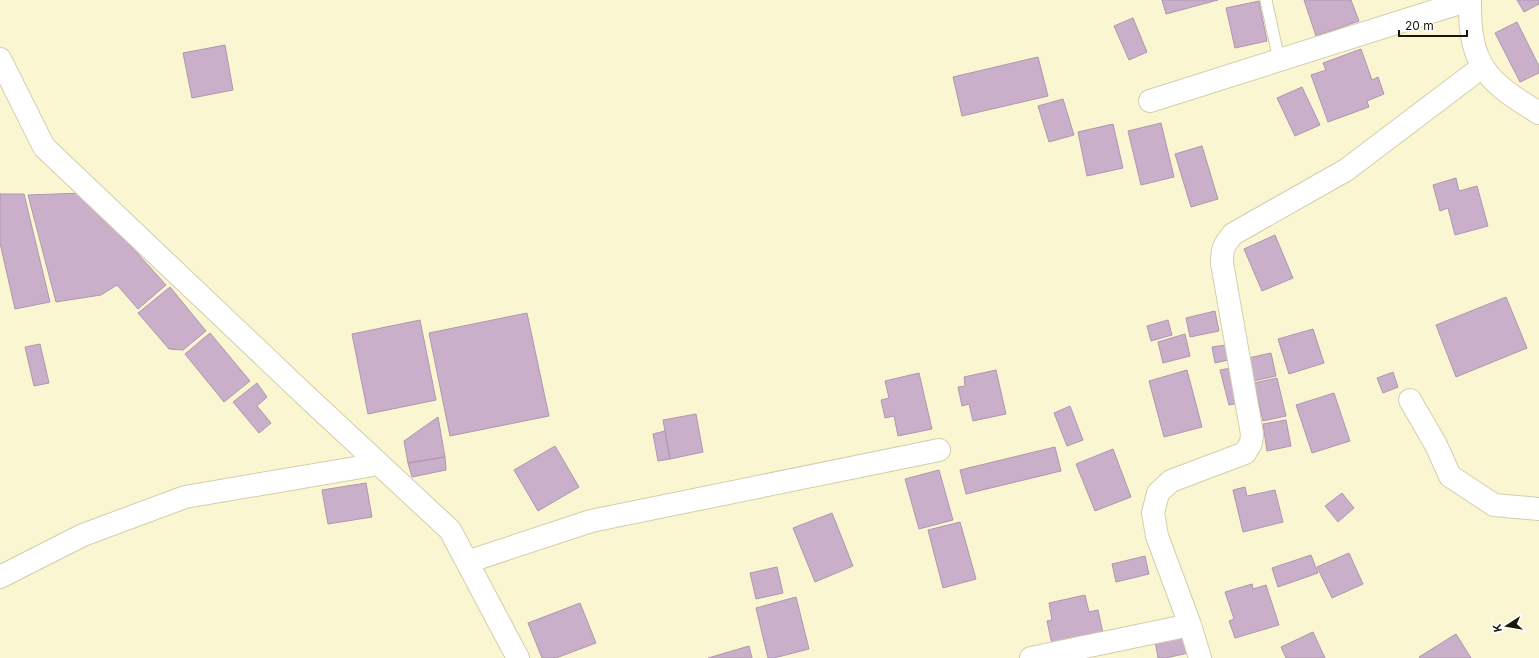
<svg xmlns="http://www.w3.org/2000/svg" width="1539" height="658" viewBox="0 0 1539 658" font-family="Inter,sans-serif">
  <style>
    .building { fill: #c9afc9; stroke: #b096af }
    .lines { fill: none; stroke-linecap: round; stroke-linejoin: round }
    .service-casing { stroke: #d3cdab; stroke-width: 13 }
    .minor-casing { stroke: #d3cdab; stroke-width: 24 }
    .service { stroke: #fff; stroke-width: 11 }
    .minor { stroke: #fff; stroke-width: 22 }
  </style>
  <rect width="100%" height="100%" fill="#fbf6d2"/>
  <path class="building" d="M1162 0H1218L1166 14Z
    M1304 0H1351L1359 21 1316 36Z
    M1517 0H1539V4L1524 12Z
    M1259 1 1267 41 1235 48 1226 8Z
    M1133 18 1147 52 1129 60 1114 26Z
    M1517 22 1539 66V73L1520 82 1495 33Z
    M225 45 233 90 192 98 183 53Z
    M1361 49 1372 80 1378 77 1384 94 1367 101 1369 107 1328 122 1311 75 1326 70 1323 63Z
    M1038 57 1048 96 962 116 953 77Z
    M1302 87 1320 125 1295 136 1277 98Z
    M1063 99 1074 135 1049 142 1038 106Z
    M1161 123 1174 177 1141 185 1128 131Z
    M1113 124 1123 168 1087 176 1078 132Z
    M1202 146 1218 199 1191 207 1175 154Z
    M1456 178 1459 191 1477 186 1488 226 1455 235 1448 208 1440 211 1433 185Z
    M83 193 166 285 138 309 117 285 101 295 56 302 28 195Z
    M0 194H24L50 302 15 309 0 243Z
    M1275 235 1293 278 1262 291 1244 249Z
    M170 287 206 331 183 350 169 349 138 313Z
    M1506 297 1527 348 1456 377 1436 325Z
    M1215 311 1219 331 1190 337 1186 318Z
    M527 313 549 416 450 436 429 333Z
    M420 320 436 400 368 414 352 334Z
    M1168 320 1172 335 1151 341 1147 326Z
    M1313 329 1324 363 1289 374 1278 339Z
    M210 333 250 381 224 402 185 354Z
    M1185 334 1190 356 1163 363 1158 342Z
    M40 344 49 383 34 386 25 347Z
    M1226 345 1228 360 1215 363 1212 347Z
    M1271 353 1276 376 1249 382 1244 359Z
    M1231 368 1239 403 1229 405 1220 370Z
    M996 370 1006 414 973 421 969 404 962 406 958 387 965 386 964 377Z
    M1187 370 1202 427 1164 437 1149 381Z
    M1393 372 1398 387 1383 393 1377 378Z
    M919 373 932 429 898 436 894 416 885 418 881 400 889 398 885 381Z
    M1277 378 1286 416 1263 421 1254 383Z
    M257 383 267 397 257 406 271 423 259 433 233 402Z
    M1334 393 1350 441 1312 453 1296 405Z
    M1070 406 1083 440 1067 446 1054 413Z
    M696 414 703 452 670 459 663 420Z
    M438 417 445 457 408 463 404 441Z
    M1286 420 1291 446 1267 451 1263 424Z
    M665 431 670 459 658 461 653 434Z
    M555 446 579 487 538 511 514 470Z
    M1055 447 1061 471 966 494 960 470Z
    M1113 449 1131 497 1095 511 1076 464Z
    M445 457 446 470 412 477 408 463Z
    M939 470 953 520 919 529 905 479Z
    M366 483 372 517 328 524 322 490Z
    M1245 487 1247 496 1275 490 1283 522 1243 532 1233 490Z
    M1342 493 1354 508 1338 522 1325 506Z
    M832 513 853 566 815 582 793 528Z
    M960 522 976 579 943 588 928 530Z
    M1349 553 1363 584 1332 598 1317 567Z
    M1311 555 1318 573 1278 587 1272 568Z
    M1145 556 1149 574 1116 582 1112 564Z
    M777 567 783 593 756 599 750 573Z
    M1252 584 1253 589 1266 585 1279 625 1235 638 1229 621 1234 619 1225 592Z
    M1085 595 1089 612 1098 610 1104 638 1053 649 1047 621 1052 620 1049 603Z
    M796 597 809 649 774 658H768L756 608Z
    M580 603 596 643 556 658H542L528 623Z
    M1313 632 1325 658H1286L1281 647Z
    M1456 634 1471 658H1420L1419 657Z
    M1184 635 1188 653 1166 658H1158L1155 641Z
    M749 646 752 658H708Z"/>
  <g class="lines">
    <defs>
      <path id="service" d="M1266 0 1279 60"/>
      <path id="minor" d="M1470 0C1469 65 1486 81 1539 113
        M0 59 44 147 305 395 450 530 518 658
        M1150 101 1469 0
        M1410 400 1436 445 1450 476 1494 505 1539 509
        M467 562 591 521 939 450
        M0 577 83 535 185 497 379 464
        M1031 658 1190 625
        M1200 658 1190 625 1157 536 1153 513 1158 493 1171 481 1245 453 1251 443 1252 434 1222 263C1222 248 1224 245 1233 234L1346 170 1482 67"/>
    </defs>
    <use href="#service" class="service-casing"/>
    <use href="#minor" class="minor-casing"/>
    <use href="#service" class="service"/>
    <use href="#minor" class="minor"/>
  </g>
  <g transform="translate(1507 626) rotate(258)" stroke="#ffffff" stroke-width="3" paint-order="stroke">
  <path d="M0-3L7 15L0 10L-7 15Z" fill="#1a180b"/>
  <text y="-6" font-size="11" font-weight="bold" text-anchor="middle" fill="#1a180b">K</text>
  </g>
  <path d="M1399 30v6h68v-6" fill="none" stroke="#1a180b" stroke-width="2"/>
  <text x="1405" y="30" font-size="12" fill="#1a180b" stroke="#ffffff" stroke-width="3" paint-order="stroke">20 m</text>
</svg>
